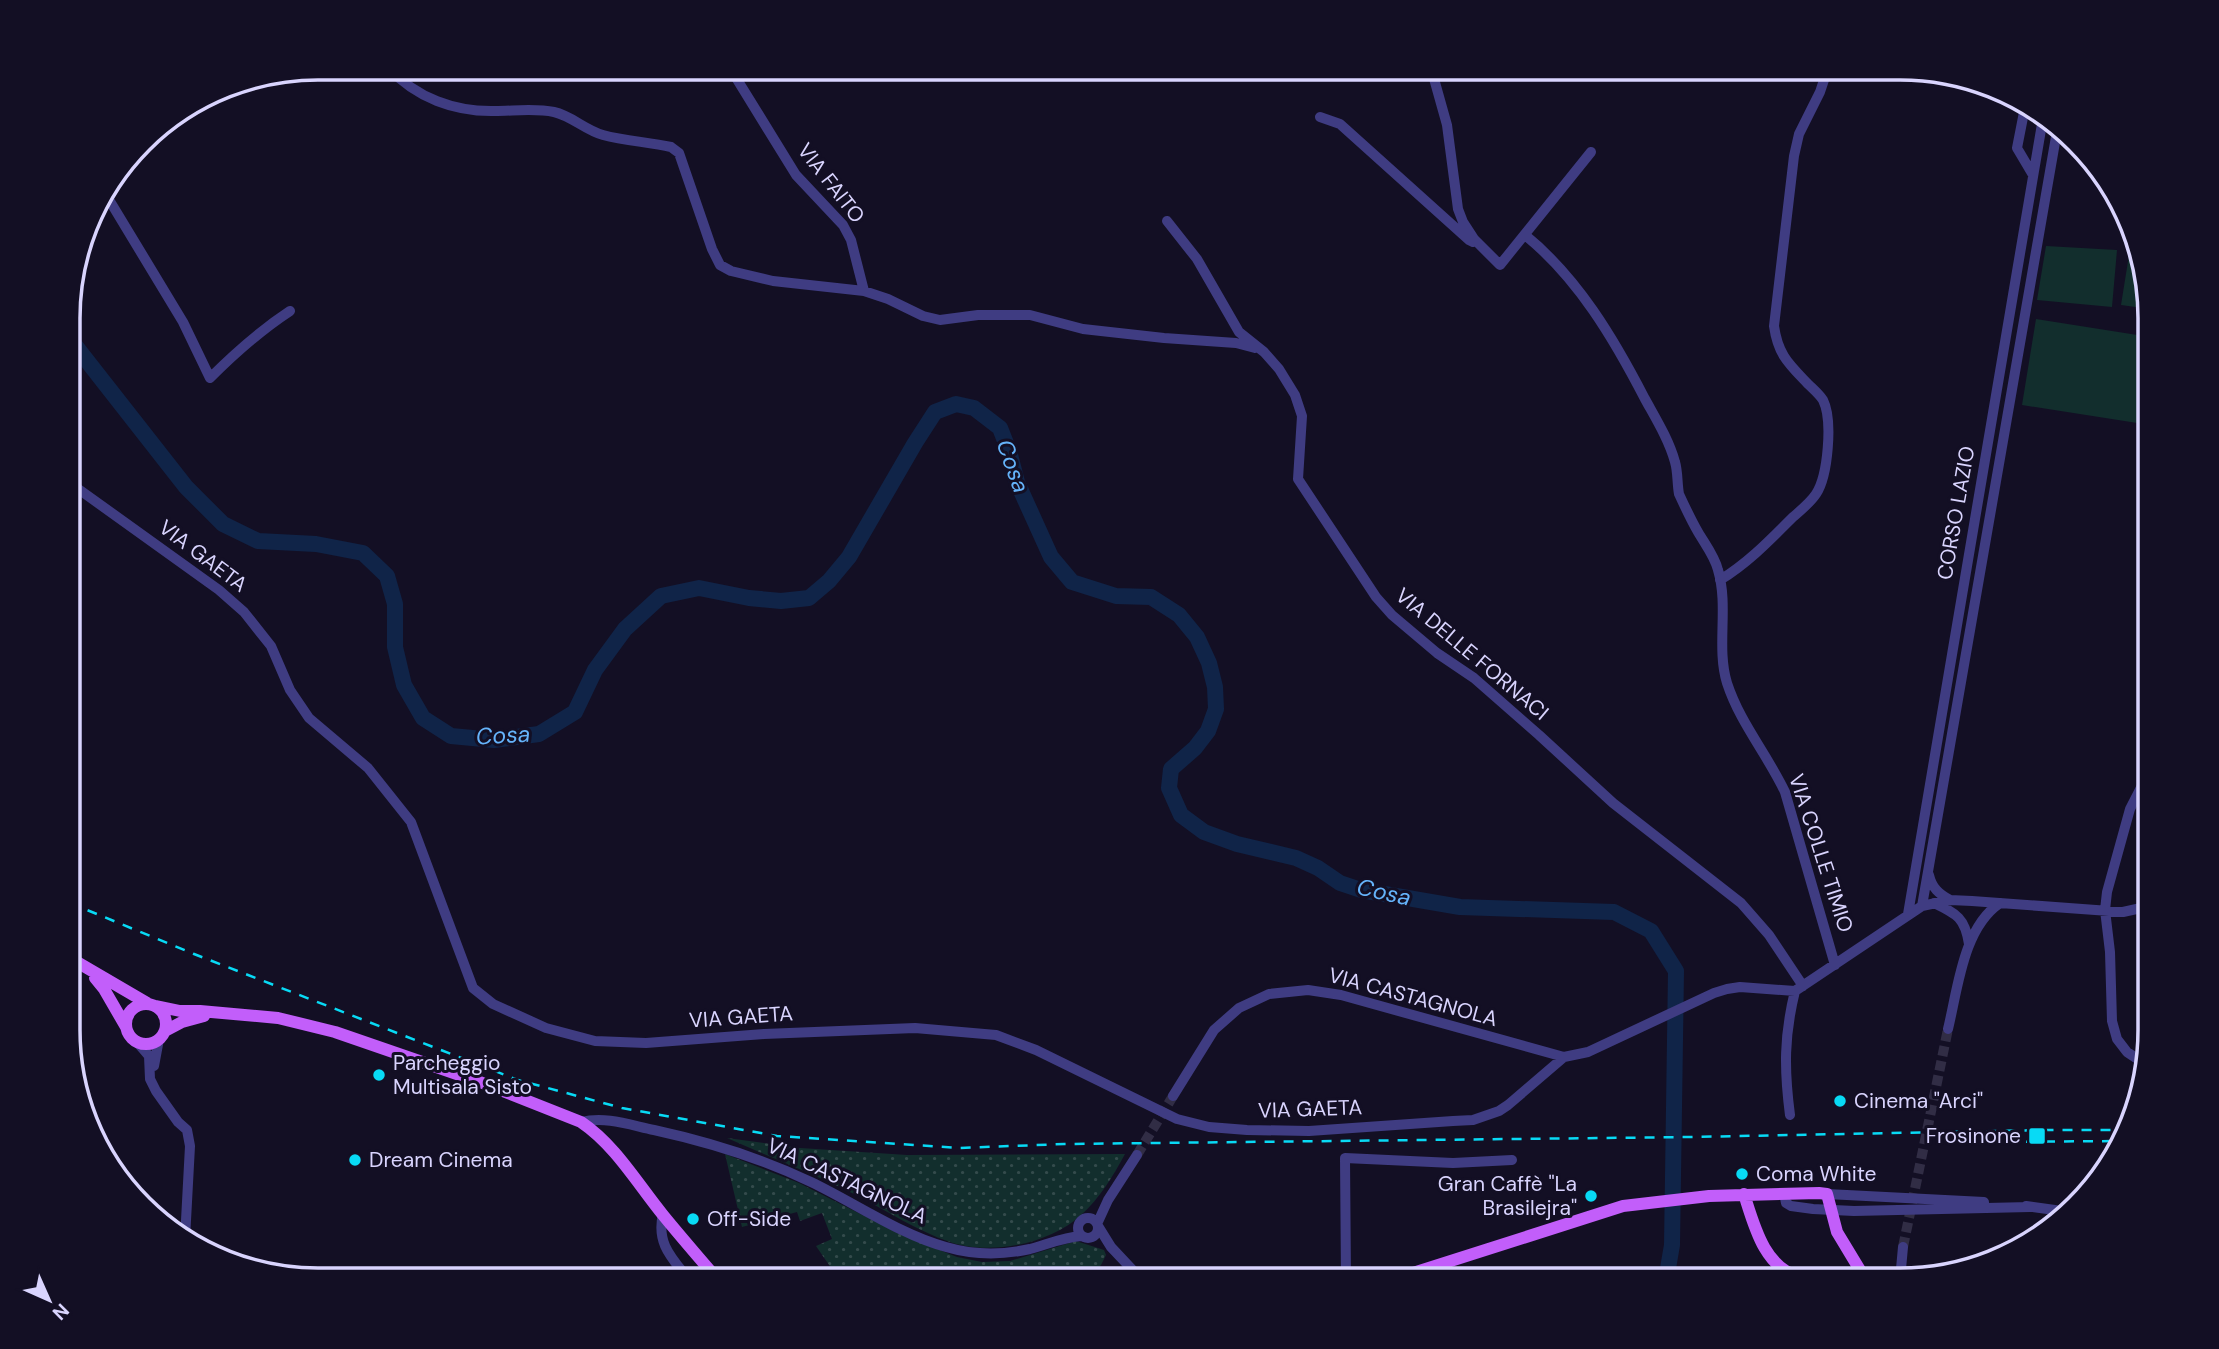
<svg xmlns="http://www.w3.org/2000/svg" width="2219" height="1349" viewBox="0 0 2219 1349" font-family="'DM Sans',sans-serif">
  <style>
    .grass { fill: url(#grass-dots) }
    .park { fill: #122e2d }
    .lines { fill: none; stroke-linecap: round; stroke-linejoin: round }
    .river { stroke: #102448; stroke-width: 16 }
    .minor-tunnel { stroke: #312d45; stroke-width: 10; stroke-dasharray: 10 5; stroke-linecap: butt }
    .minor { stroke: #3f3c82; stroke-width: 10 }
    .major { stroke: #c25efa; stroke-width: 12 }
    .rail { stroke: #08daf5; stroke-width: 2.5; stroke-dasharray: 10 9; stroke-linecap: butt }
    .poi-dot { fill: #08daf5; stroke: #130f24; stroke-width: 2.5 }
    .labels { text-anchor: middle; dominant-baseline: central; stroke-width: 6; stroke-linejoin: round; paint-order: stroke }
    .street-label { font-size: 21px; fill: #d9d4fe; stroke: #130f24 }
    .poi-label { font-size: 21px; fill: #d9d4fe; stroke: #130f24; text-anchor: start }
    .water-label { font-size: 23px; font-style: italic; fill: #65b3fa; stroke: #130f24 }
    .rim { fill: none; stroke: #d9d4fe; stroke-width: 3.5 }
  </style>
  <defs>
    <pattern id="grass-dots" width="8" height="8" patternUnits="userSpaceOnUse" patternTransform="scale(1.75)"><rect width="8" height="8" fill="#122e2d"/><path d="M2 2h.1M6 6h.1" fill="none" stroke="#344b4c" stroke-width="1.8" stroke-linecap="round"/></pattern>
  </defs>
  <rect width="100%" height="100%" fill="#130f24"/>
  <path class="grass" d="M727 1138 800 1148 907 1155 1125 1154C1113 1176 1100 1198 1081 1215 1050 1244 990 1256 950 1242 917 1231 886 1210 854 1194 813 1173 769 1157 727 1138Z
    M725 1154 799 1183 902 1235 957 1257 982 1262 1010 1261 1076 1241 1104 1250 1106 1255 1101 1265 1086 1280 862 1281 858 1274 846 1281H840L816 1246 832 1239 822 1213 800 1221 797 1212 742 1227Z"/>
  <path class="park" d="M2046 246 2117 250 2112 307 2037 300Z
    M2129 255 2135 256 2150 301V309L2121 305Z
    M2036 319 2150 337V425L2022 405Z"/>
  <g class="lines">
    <path class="river" d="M70 339 186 487 223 524 258 541 316 544 363 553 387 576 395 604V647L404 685 423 718 451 736 494 740 539 734 575 712 595 670 625 629 661 596 699 588 749 598 781 601 809 598 829 581 849 557 915 443 935 412 956 404 974 408 1000 428 1009 451 1017 482 1051 557 1072 582 1116 596 1151 597 1179 615 1197 637 1209 663 1215 687 1216 709 1208 731 1195 748 1171 769 1169 788 1181 815 1204 832 1237 844 1296 858 1318 868 1340 883 1361 890 1460 907 1614 912 1651 931 1676 971 1672 1245 1666 1280"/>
    <path class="minor-tunnel" d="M1137 1155 1173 1096
      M1903 1247 1948 1029"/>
    <path class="minor" d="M389 68C416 98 455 112 495 111 514 111 535 108 554 112 572 116 585 130 603 135 625 141 649 142 671 147L679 153 712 249 720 265 731 271 773 281 864 291 888 299 923 316 940 320 978 315H1030L1083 329 1164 338 1236 343 1255 348
      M730 68 796 175 843 225 851 240 864 291
      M1431 68 1447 125 1458 209 1463 222 1474 239 1500 265 1591 152
      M2026 102 2017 148 2033 175
      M1320 117 1340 124 1469 240 1473 242
      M105 193 183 322 210 378C234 354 261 330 290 311
      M1167 221 1197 259 1239 332 1264 352 1279 369 1295 395 1302 416 1298 479 1376 597 1392 615 1437 653 1474 678 1539 735 1613 803 1741 903 1769 935 1803 986
      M1525 235C1578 278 1614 339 1645 399 1656 419 1669 440 1675 462 1678 472 1677 483 1679 494 1685 507 1691 520 1698 532 1705 544 1715 557 1718 570 1729 607 1716 647 1727 683 1740 723 1767 754 1785 792L1835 965
      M70 483 219 590 244 612 271 646 290 690 309 718 368 768 411 822 473 988 493 1004 546 1028 595 1041 646 1043 764 1034 915 1028 996 1035 1036 1050 1177 1119 1209 1127 1247 1130 1309 1131 1453 1121 1473 1120 1499 1111 1508 1105 1564 1057 1588 1052 1714 993 1727 989 1740 987 1795 991 1922 906 1950 900 1972 901 2123 912 2150 906
      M1720 580C1748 563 1770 540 1793 517 1801 510 1810 503 1816 494 1828 476 1833 420 1823 400 1819 394 1813 389 1808 384 1789 364 1778 355 1774 326L1794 156 1799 134 1820 92 1828 68
      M1929 875C1932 888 1939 894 1950 900
      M1934 903C1957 914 1965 918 1969 944
      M1922 906 2057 131
      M1908 914 2043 118
      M1948 1029C1958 988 1963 928 2000 903
      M137 1042 149 1056 150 1079 156 1091 178 1122 187 1130 190 1146 185 1239
      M2145 1064 2127 1052 2117 1039 2112 1021 2110 952 2105 910 2107 892 2130 809 2150 770
      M154 1066 159 1039
      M1173 1096 1214 1030 1239 1008 1269 994 1308 990 1341 995 1564 1057
      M1790 1115C1784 1069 1784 1036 1795 991
      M581 1122C606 1116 630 1125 654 1130 709 1142 761 1158 811 1182 853 1202 901 1235 946 1247 973 1255 1003 1255 1030 1249 1048 1244 1064 1237 1082 1236
      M1784 1193 1786 1203 1791 1206 1813 1209 1854 1211 2030 1207
      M1827 1194 1984 1202
      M2026 1206 2062 1211
      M663 1214C656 1244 672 1258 690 1281
      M1078 1228a10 10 0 1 1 20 0a10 10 0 1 1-20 0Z
      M1097 1224 1108 1200 1137 1155
      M1098 1226 1111 1247 1142 1280
      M1346 1280 1345 1158 1453 1163 1512 1160
      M1900 1280 1903 1247"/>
    <path class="major" d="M70 958 147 1003
      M95 978 104 989 126 1027
      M126 1024a20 20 0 1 1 40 0a20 20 0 1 1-40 0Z
      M156 1006 180 1011H200L278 1018 335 1032 480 1082 581 1122C615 1145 637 1183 663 1215 681 1237 700 1259 719 1281
      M165 1031 182 1022 204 1016
      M1744 1194C1754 1225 1764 1268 1800 1277 1814 1281 1830 1278 1844 1280
      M1391 1280 1623 1206 1709 1196 1819 1193 1827 1194 1837 1232 1866 1280"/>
    <path class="rail" d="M70 903 194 954 518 1080 622 1108 777 1136 959 1148 1064 1144 1692 1137 2047 1130H2125
      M1969 1142 2122 1141"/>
  </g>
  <g class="poi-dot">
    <circle cx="379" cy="1075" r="7"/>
    <circle cx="1840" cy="1101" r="7"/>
    <rect x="2028" y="1127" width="18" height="18" rx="3.5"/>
    <circle cx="355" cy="1160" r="7"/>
    <circle cx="1742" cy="1174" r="7"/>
    <circle cx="1591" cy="1196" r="7"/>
    <circle cx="693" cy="1219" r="7"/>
  </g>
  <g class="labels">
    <g class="street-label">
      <text transform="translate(831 183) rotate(52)">VIA FAITO</text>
      <text transform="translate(1956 513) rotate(-80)">CORSO LAZIO</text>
      <text transform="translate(203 556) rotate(37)">VIA GAETA</text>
      <text transform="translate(1472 654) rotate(40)">VIA DELLE FORNACI</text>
      <text transform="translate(1821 853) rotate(72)">VIA COLLE TIMIO</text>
      <text transform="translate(1413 997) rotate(15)">VIA CASTAGNOLA</text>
      <text transform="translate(741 1017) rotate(-4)">VIA GAETA</text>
      <text transform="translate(1310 1109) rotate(-2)">VIA GAETA</text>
      <text transform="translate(847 1181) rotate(25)">VIA CASTAGNOLA</text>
    </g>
    <g class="poi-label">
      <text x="393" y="1063">Parcheggio<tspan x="393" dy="24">Multisala Sisto</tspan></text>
      <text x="1854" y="1101">Cinema "Arci"</text>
      <text x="2021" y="1136" text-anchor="end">Frosinone</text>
      <text x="369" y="1160">Dream Cinema</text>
      <text x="1756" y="1174">Coma White</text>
      <text x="1577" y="1184" text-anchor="end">Gran Caffè "La<tspan x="1577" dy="24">Brasilejra"</tspan></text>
      <text x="707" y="1219">Off-Side</text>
    </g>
    <g class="water-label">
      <text transform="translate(1013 466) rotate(70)">Cosa</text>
      <text transform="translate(503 735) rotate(-3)">Cosa</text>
      <text transform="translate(1384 892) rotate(13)">Cosa</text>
    </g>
  </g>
  <path d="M0 0H2219V1349H0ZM318 80H1900A238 238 0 0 1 2138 318V1030A238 238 0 0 1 1900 1268H318A238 238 0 0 1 80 1030V318A238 238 0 0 1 318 80Z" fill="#130f24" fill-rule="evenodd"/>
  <path class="rim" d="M318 80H1900A238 238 0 0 1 2138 318V1030A238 238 0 0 1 1900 1268H318A238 238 0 0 1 80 1030V318A238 238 0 0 1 318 80Z"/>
  <g transform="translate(49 1300) rotate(135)" stroke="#130f24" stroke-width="5" paint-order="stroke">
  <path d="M0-5L12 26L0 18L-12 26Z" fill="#d9d4fe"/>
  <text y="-10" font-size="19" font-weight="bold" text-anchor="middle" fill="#d9d4fe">N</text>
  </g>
</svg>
